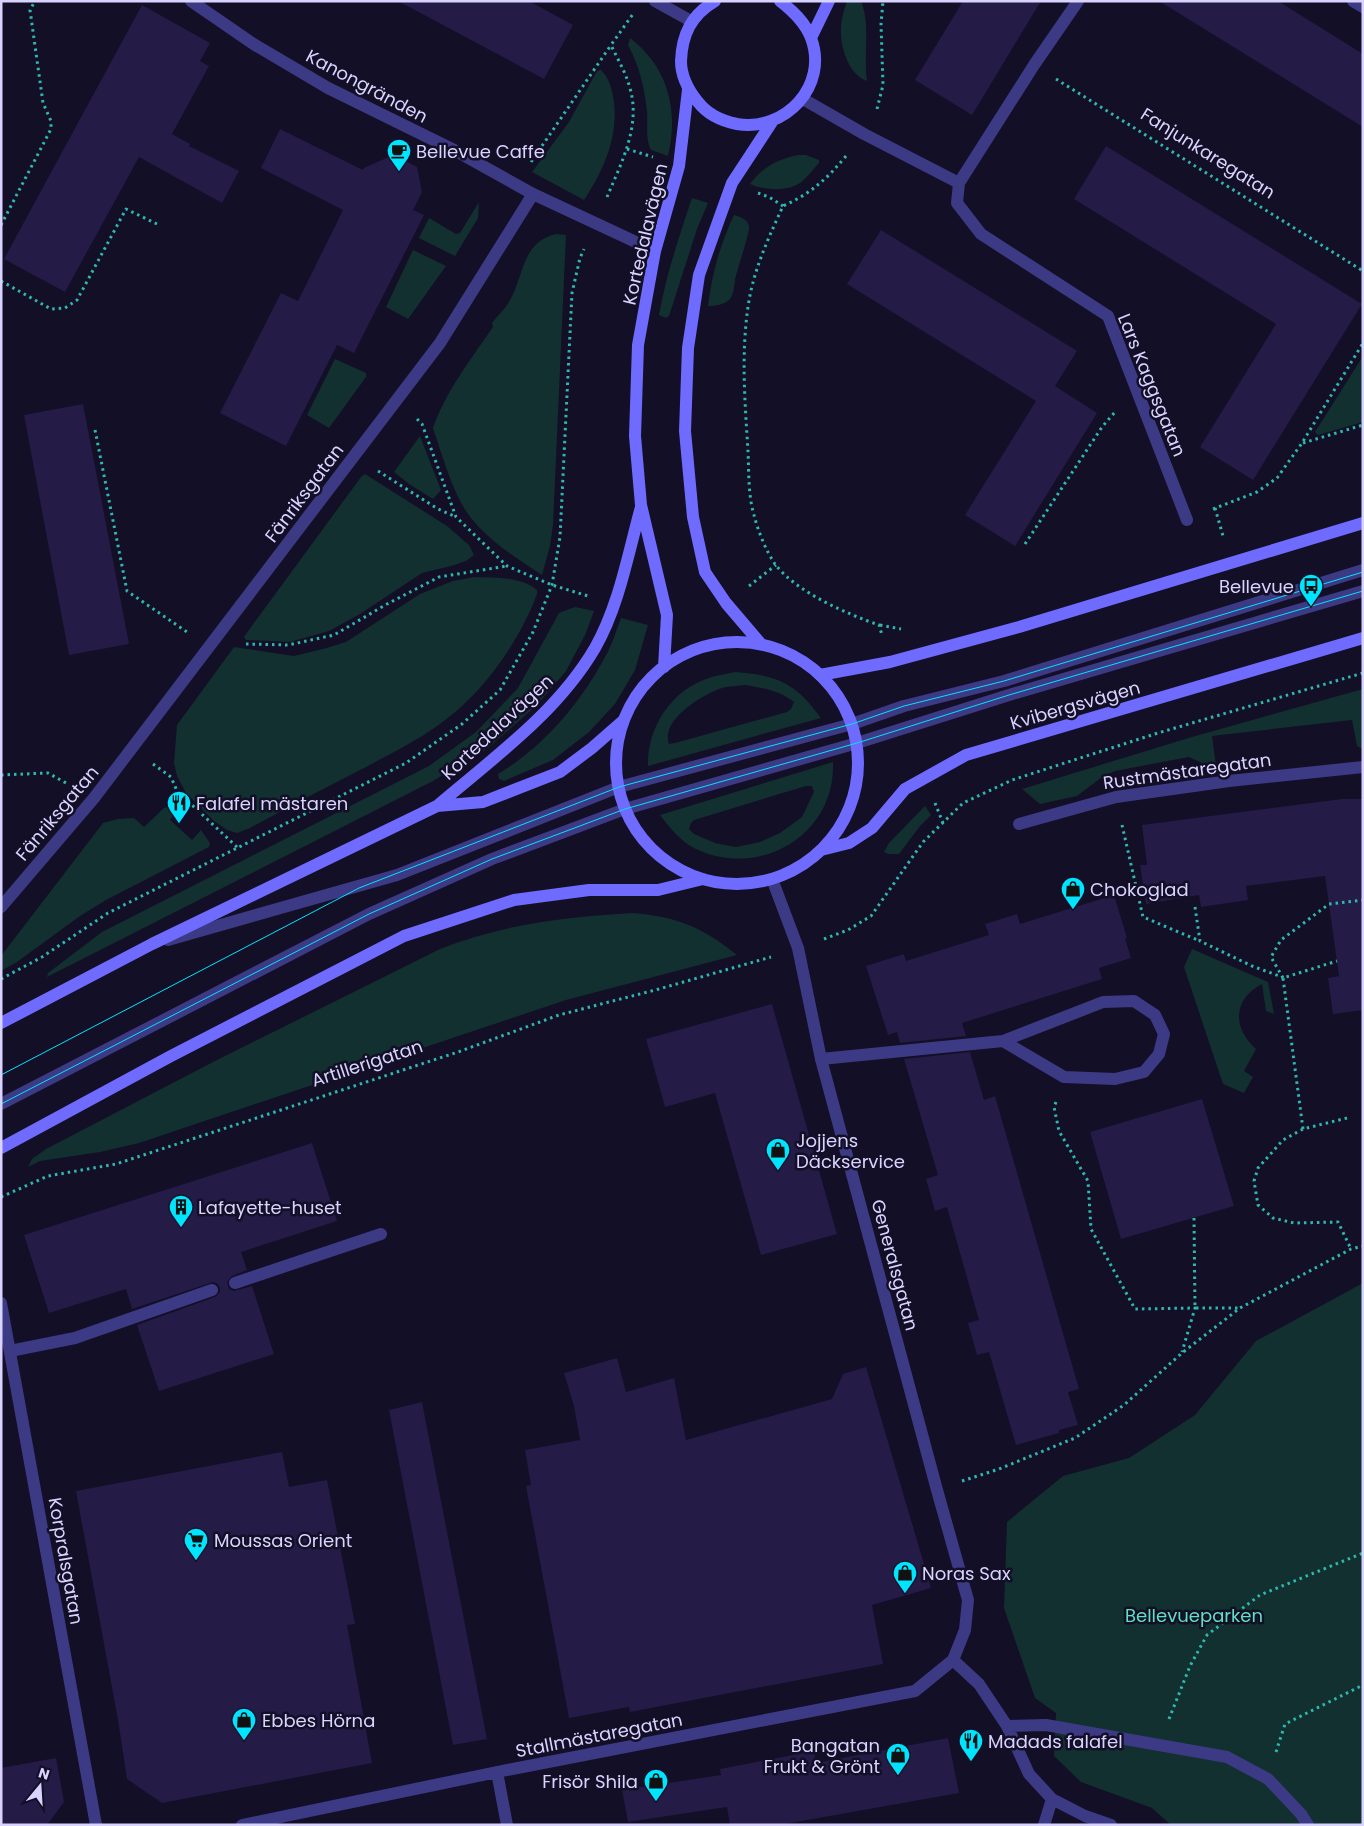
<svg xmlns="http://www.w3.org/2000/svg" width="1364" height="1826" viewBox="0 0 1364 1826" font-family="Poppins,sans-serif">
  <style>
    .green { fill: #12302f; fill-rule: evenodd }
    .building { fill: #241b47 }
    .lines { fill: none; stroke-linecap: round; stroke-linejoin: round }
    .path { stroke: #2fb8b0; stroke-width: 3; stroke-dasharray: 2.5 4; stroke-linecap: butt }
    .lane { stroke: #3d3a85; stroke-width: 12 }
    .street { stroke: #3d3a85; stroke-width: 12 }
    .secondary { stroke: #6f6bff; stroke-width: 12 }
    .tram { stroke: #00e5ff; stroke-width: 1 }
    .labels { text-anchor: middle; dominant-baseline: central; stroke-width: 5; stroke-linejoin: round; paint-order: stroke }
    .street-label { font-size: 18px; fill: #d9d4ff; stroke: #130f26 }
    .poi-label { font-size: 18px; fill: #d9d4ff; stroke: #130f26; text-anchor: start }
    .park-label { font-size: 18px; fill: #5fe0c0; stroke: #130f26 }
  </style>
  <rect width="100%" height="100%" fill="#130f26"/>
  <path class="green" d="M847 1H861C871 26 863 55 867 81 849 75 840 47 841 29 841 20 844 10 847 1Z
    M630 38C668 67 679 110 668 156L651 150C645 137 648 126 647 112 645 89 639 65 628 45Z
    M601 70C610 79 612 90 614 102 618 138 604 170 584 200L532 172 569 122 597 71Z
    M798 155H806L819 160V163C813 169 807 178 800 183 787 192 763 190 750 184 763 167 776 160 798 155Z
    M692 198 708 203 697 229 669 316 666 318 659 315C666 275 679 237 692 198Z
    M479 202 478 218 455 256 419 238 429 218 456 234 460 233Z
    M734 215C741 217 747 219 749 226 750 233 737 269 735 280 734 286 734 293 730 299 724 305 716 306 708 306 712 273 720 245 734 215Z
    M556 234 566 235 553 525 550 546 542 575C516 558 487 540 468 514 452 491 442 455 433 428 446 391 471 359 493 327L492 323C497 316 505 309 509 302 524 277 521 242 556 234Z
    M413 250 446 266 408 319 386 307Z
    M1363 356V422L1318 435 1315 432Z
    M335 359 366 373V377L329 428 307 415Z
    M420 436 441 490 433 499 409 484 394 472Z
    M365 474 447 526 469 545 474 555 466 561 451 566 422 573 360 614 329 631 290 642 246 640 244 637 246 634 361 477Z
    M474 577C495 578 520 576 537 590V594C519 643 482 694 440 724 418 740 392 753 368 766 328 786 289 807 250 828L237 833 227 830 214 821 186 793 177 776 174 763 177 725 234 647 294 656 323 649 346 642 420 594 453 581Z
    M575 607 594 611 585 635 566 671 537 705 488 748 433 781 47 977 48 973 102 932 429 766 476 732 518 688 559 613Z
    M621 618 648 625 635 670 615 704 589 732 553 760 504 781 499 779 498 774C543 747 580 704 605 657 612 645 616 631 621 618Z
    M735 672C777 675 796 683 821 718L648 766C647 728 671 690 709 678 717 675 727 674 735 672ZM746 685C763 688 780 691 794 702L791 709 787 712 675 743 669 744C660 720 703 694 722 688 730 686 738 686 746 685Z
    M1363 689V749L1357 746 1352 720 1212 736 1216 766 1206 765 1189 757 1115 771 1102 777 1077 796 1040 804 1022 789 1192 737Z
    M833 762C836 835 760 879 696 849 681 842 670 828 660 815ZM806 786H812L814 792 802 817 780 833 760 842 736 847 715 843 694 834 689 829 691 823 694 820Z
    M171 806 177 810 170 820 192 840 201 830 210 843 209 847 106 900 80 916 17 962 1 971V956L103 823 118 819 134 818 144 827 164 808Z
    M925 806 931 815 920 826 899 854H888L884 852 889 843Z
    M633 913C678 917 702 927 737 955L566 1000 139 1143 100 1152 40 1161 28 1167 32 1159 46 1149 215 1061 440 949C503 924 566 917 633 913Z
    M1192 949 1268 982 1274 1014 1266 1011 1262 984C1233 999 1232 1028 1256 1049L1244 1071 1253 1077 1244 1093 1223 1084 1184 967Z
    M1363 1283V1825H1171L1152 1808 1081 1782 1054 1756 1056 1713 1035 1698 1004 1608 1007 1522 1063 1476 1129 1458 1195 1415 1256 1341Z"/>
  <path class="building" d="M398 1H529L573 25 544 79Z
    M963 1H1041L972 115 915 80Z
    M1159 1H1278L1363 54V127Z
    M142 5 210 43 200 61 209 66 172 134 190 144 189 146 239 171 222 203 139 157 65 292 4 259Z
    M280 129 363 170 364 168 393 155 417 167 422 192 413 210 424 215 354 353 337 345 286 446 220 413 281 293 298 301 343 210 261 168Z
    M1106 146 1362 304 1253 480 1200 447 1276 324 1074 199Z
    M881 230 1077 351 1055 386 1097 413 1015 546 965 515 1036 401 847 284Z
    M83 404 129 644 69 655 24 415Z
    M1342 799H1363V1010L1333 1014 1328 978 1339 976 1325 876 1246 886 1248 900 1201 907 1199 895 1146 904 1140 865H1147L1142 825Z
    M1114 895 1127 938H1125L1131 958 1099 968 1102 979 962 1023 966 1036 900 1043 897 1032 888 1035 866 966 904 954 906 961 989 935 985 924 1017 914 1020 924Z
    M772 1004 837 1234 761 1255 715 1093 665 1107 646 1039Z
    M970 1052 984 1100 995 1096 1079 1389 1068 1392 1078 1425 1059 1430V1433L1016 1445 989 1352 977 1355 968 1323 979 1320 947 1207 935 1211 926 1179 938 1175 904 1059Z
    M1202 1099 1234 1206 1121 1239 1090 1132Z
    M312 1143 337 1221 241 1252 247 1270 232 1276 227 1282 229 1289 234 1291 252 1286 274 1354 159 1391 137 1325 215 1297 220 1292V1288L218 1284 213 1282 132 1309 126 1289 49 1313 24 1235Z
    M617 1358 626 1392 674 1378 686 1440 832 1399 843 1374 866 1367 931 1588 872 1605 883 1664 630 1712 629 1707 569 1718 526 1486 531 1485 525 1450 580 1440 574 1406 564 1373Z
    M422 1402 487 1739 453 1745 389 1410Z
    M282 1452 289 1487 327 1480 355 1624 347 1625 372 1763 162 1803 127 1779 118 1720 76 1491Z
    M948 1738 959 1793 779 1825H730L727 1807 628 1822 622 1790 721 1775 720 1769 814 1751 816 1763Z
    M56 1758 64 1802 47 1825H1V1768Z"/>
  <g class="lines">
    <path class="path" d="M1056 79 1363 271
      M877 109 883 85 881 24 883 1
      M627 149 653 157
      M846 156C827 179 810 194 783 206 768 239 753 271 748 307 741 355 745 403 748 451 749 472 748 495 754 515 758 531 766 551 775 564 796 592 847 614 879 625L882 635
      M531 162 611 45
      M758 193 769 197 783 206
      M607 197C622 161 642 124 629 85 625 71 617 58 611 45L633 14
      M1 225 51 129V121L43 103 30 10 35 1
      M1 281 51 309 65 308 77 300 126 209 157 224
      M417 419 422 424 456 517 507 566 552 585 588 596
      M95 430 127 591 187 632
      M1303 443 1363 425
      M378 471 438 509 456 517
      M1215 508 1223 536
      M1213 509 1257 492 1277 478 1302 443 1363 343
      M1025 544 1102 427 1115 412
      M749 586 776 565
      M880 625 901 629
      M246 644 288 645 334 635 387 604 439 577 507 566
      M153 764 171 777 177 791 237 847
      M1 775 48 773 66 783
      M935 803 943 823
      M1122 825 1143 917 1200 941
      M1195 907 1200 941 1252 966 1282 977
      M824 939 848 930 871 916 923 842 963 803 1012 780 1158 733 1363 673
      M1283 978 1271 957 1281 940 1329 904 1363 900
      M1 979 42 957 108 913 406 763 462 724 500 690 533 632 552 585 560 537 572 293 580 258 584 249
      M1056 1102 1054 1107 1059 1131 1088 1181 1091 1229 1135 1309 1195 1308 1182 1352
      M1347 1118 1303 1129 1283 1140 1258 1168 1254 1181 1258 1205 1273 1218 1294 1223 1338 1222 1351 1249
      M1303 1129 1283 978 1337 961
      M1 1197 48 1176 116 1164 458 1052 559 1015 659 989 771 957
      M1194 1218 1195 1308H1240
      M962 1481 999 1469 1075 1438 1124 1405 1182 1353 1240 1308 1351 1249 1363 1246
      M1169 1719 1190 1666 1207 1635 1260 1595 1363 1553
      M1276 1752 1285 1724 1363 1685"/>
    <path class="lane" d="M168 940 397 875 619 787 852 724 904 706 1004 681 1363 570
      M821 1059 1003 1041 1103 1002 1134 1001 1155 1015 1164 1034 1159 1054 1144 1072 1115 1079 1064 1077 1003 1041
      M1 1104 369 914 492 859 625 809 857 743 1009 695 1363 591
      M235 1283 381 1234
      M10 1351 75 1338 212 1290
      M953 1660 979 1684 1007 1726 1029 1774 1052 1799 1085 1816 1111 1825
      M1007 1726 1046 1725 1227 1757 1268 1779 1301 1814 1308 1825
      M1044 1825 1052 1799"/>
    <path class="street" d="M191 1 255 45 328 88 454 150 533 194 655 251
      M655 1 691 21
      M1353 1 1363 7
      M803 99 864 134 959 183 957 203 981 234 1108 316 1187 520
      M959 183 1034 65 1078 1
      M1019 824 1116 797 1229 781 1363 767
      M1 907 94 798 440 343 533 194
      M1 1303 96 1825
      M497 1772 507 1825
      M242 1825 497 1772 915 1691 953 1660 965 1630 968 1600 937 1490 821 1059 798 948 772 879"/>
    <path class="secondary" d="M715 1C691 15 682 35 681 61 681 77 689 91 698 102 708 115 722 121 737 124 785 132 829 86 811 38 805 22 793 11 780 1
      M811 38 829 1
      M616 763a121 121 0 1 1 242 0a121 121 0 1 1-242 0Z
      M761 644 726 603 705 572 693 517 685 431 688 348 699 275 732 183 772 122
      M664 667 667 615 641 505 635 436 638 345 655 251 679 166 688 90
      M820 675 890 662 1019 627 1363 523
      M437 806C493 758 557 713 595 648 619 606 628 554 641 507
      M821 850 849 843 872 828 905 789 966 755 1363 638
      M1 1023 152 944 437 806 483 802 560 772 592 748 624 720
      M1 1148 171 1056 404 936 514 900 589 890H658L703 879"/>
    <path class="tram" d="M1 1075 359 888 619 787 852 724 904 706 1004 681 1363 572
      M1 1104 369 914 492 859 625 809 857 743 1009 695 1363 591"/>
  </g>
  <defs>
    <symbol id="cafe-pin" viewBox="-11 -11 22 30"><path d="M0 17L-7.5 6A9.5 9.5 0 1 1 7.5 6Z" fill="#00e5ff" stroke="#130f26"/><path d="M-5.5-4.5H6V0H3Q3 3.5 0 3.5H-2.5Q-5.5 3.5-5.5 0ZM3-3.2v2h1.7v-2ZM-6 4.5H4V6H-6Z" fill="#111"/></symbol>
    <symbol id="bus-pin" viewBox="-11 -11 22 30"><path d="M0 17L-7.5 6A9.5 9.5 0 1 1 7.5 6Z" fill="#00e5ff" stroke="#130f26"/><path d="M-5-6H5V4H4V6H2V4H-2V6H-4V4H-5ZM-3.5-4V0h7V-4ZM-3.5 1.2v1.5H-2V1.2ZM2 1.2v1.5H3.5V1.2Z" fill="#111"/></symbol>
    <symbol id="restaurant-pin" viewBox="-11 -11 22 30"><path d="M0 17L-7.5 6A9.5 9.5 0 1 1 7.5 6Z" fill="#00e5ff" stroke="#130f26"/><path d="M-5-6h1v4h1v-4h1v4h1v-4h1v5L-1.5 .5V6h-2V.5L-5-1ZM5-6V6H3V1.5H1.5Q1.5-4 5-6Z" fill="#111"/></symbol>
    <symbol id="shop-pin" viewBox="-11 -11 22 30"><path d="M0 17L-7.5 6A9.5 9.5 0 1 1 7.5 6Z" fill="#00e5ff" stroke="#130f26"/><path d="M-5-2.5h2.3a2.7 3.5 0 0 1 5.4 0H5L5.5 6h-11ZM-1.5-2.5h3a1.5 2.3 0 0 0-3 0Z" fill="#111"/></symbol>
    <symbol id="building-pin" viewBox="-11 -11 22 30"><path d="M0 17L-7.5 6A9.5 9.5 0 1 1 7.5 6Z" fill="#00e5ff" stroke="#130f26"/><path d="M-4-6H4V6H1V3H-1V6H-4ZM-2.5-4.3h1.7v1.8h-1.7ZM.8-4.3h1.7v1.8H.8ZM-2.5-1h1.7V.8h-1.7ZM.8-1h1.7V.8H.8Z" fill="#111"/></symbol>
    <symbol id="supermarket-pin" viewBox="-11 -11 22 30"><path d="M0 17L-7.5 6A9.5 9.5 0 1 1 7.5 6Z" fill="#00e5ff" stroke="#130f26"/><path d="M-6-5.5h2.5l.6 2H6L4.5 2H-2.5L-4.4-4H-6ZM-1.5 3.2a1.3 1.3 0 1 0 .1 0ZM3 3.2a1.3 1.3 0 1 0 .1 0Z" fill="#111"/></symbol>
  </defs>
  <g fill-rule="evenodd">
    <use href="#cafe-pin" x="385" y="137" width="28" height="38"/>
    <use href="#bus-pin" x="1297" y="572" width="28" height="38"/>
    <use href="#restaurant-pin" x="165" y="789" width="28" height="38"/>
    <use href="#shop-pin" x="1059" y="875" width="28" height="38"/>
    <use href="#shop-pin" x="764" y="1136" width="28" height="38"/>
    <use href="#building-pin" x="167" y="1193" width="28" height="38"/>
    <use href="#supermarket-pin" x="182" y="1526" width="28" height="38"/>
    <use href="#shop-pin" x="891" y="1559" width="28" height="38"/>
    <use href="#shop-pin" x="230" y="1706" width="28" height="38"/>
    <use href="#restaurant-pin" x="957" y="1727" width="28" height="38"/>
    <use href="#shop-pin" x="884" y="1741" width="28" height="38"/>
    <use href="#shop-pin" x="642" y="1767" width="28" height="38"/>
  </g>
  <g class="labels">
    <g class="street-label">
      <text transform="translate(367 86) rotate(28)">Kanongränden</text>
      <text transform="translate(1208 153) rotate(32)">Fanjunkaregatan</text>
      <text transform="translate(645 234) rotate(-77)">Kortedalavägen</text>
      <text transform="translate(1152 385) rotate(68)">Lars Kaggsgatan</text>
      <text transform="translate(304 493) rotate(-53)">Fänriksgatan</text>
      <text transform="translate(1075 705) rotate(-16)">Kvibergsvägen</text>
      <text transform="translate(497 727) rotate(-43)">Kortedalavägen</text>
      <text transform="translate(1187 771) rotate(-8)">Rustmästaregatan</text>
      <text transform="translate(57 813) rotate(-50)">Fänriksgatan</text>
      <text transform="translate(367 1063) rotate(-18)">Artillerigatan</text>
      <text transform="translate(895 1265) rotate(75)">Generalsgatan</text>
      <text transform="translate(66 1561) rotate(80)">Korpralsgatan</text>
      <text transform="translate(599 1735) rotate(-11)">Stallmästaregatan</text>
    </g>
    <g class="poi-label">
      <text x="416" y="151">Bellevue Caffe</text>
      <text x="1294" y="586" text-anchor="end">Bellevue</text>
      <text x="196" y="803">Falafel mästaren</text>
      <text x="1090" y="889">Chokoglad</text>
      <text x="796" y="1140">Jojjens<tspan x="796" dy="21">Däckservice</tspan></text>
      <text x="198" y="1207">Lafayette-huset</text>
      <text x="214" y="1540">Moussas Orient</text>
      <text x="922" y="1573">Noras Sax</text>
      <text x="262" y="1720">Ebbes Hörna</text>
      <text x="988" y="1741">Madads falafel</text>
      <text x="880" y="1745" text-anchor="end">Bangatan<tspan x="880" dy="21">Frukt &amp; Grönt</tspan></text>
      <text x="638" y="1781" text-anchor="end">Frisör Shila</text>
    </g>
    <g class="park-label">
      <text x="1194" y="1615">Bellevueparken</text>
    </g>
  </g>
  <rect width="1364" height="1826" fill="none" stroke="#d9d4ff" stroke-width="5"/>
  <g transform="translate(40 1786) rotate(18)" stroke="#130f26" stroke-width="4" paint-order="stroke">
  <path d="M0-4L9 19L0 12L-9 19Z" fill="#d9d4ff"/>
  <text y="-8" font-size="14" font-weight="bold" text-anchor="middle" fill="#d9d4ff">N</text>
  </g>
</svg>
